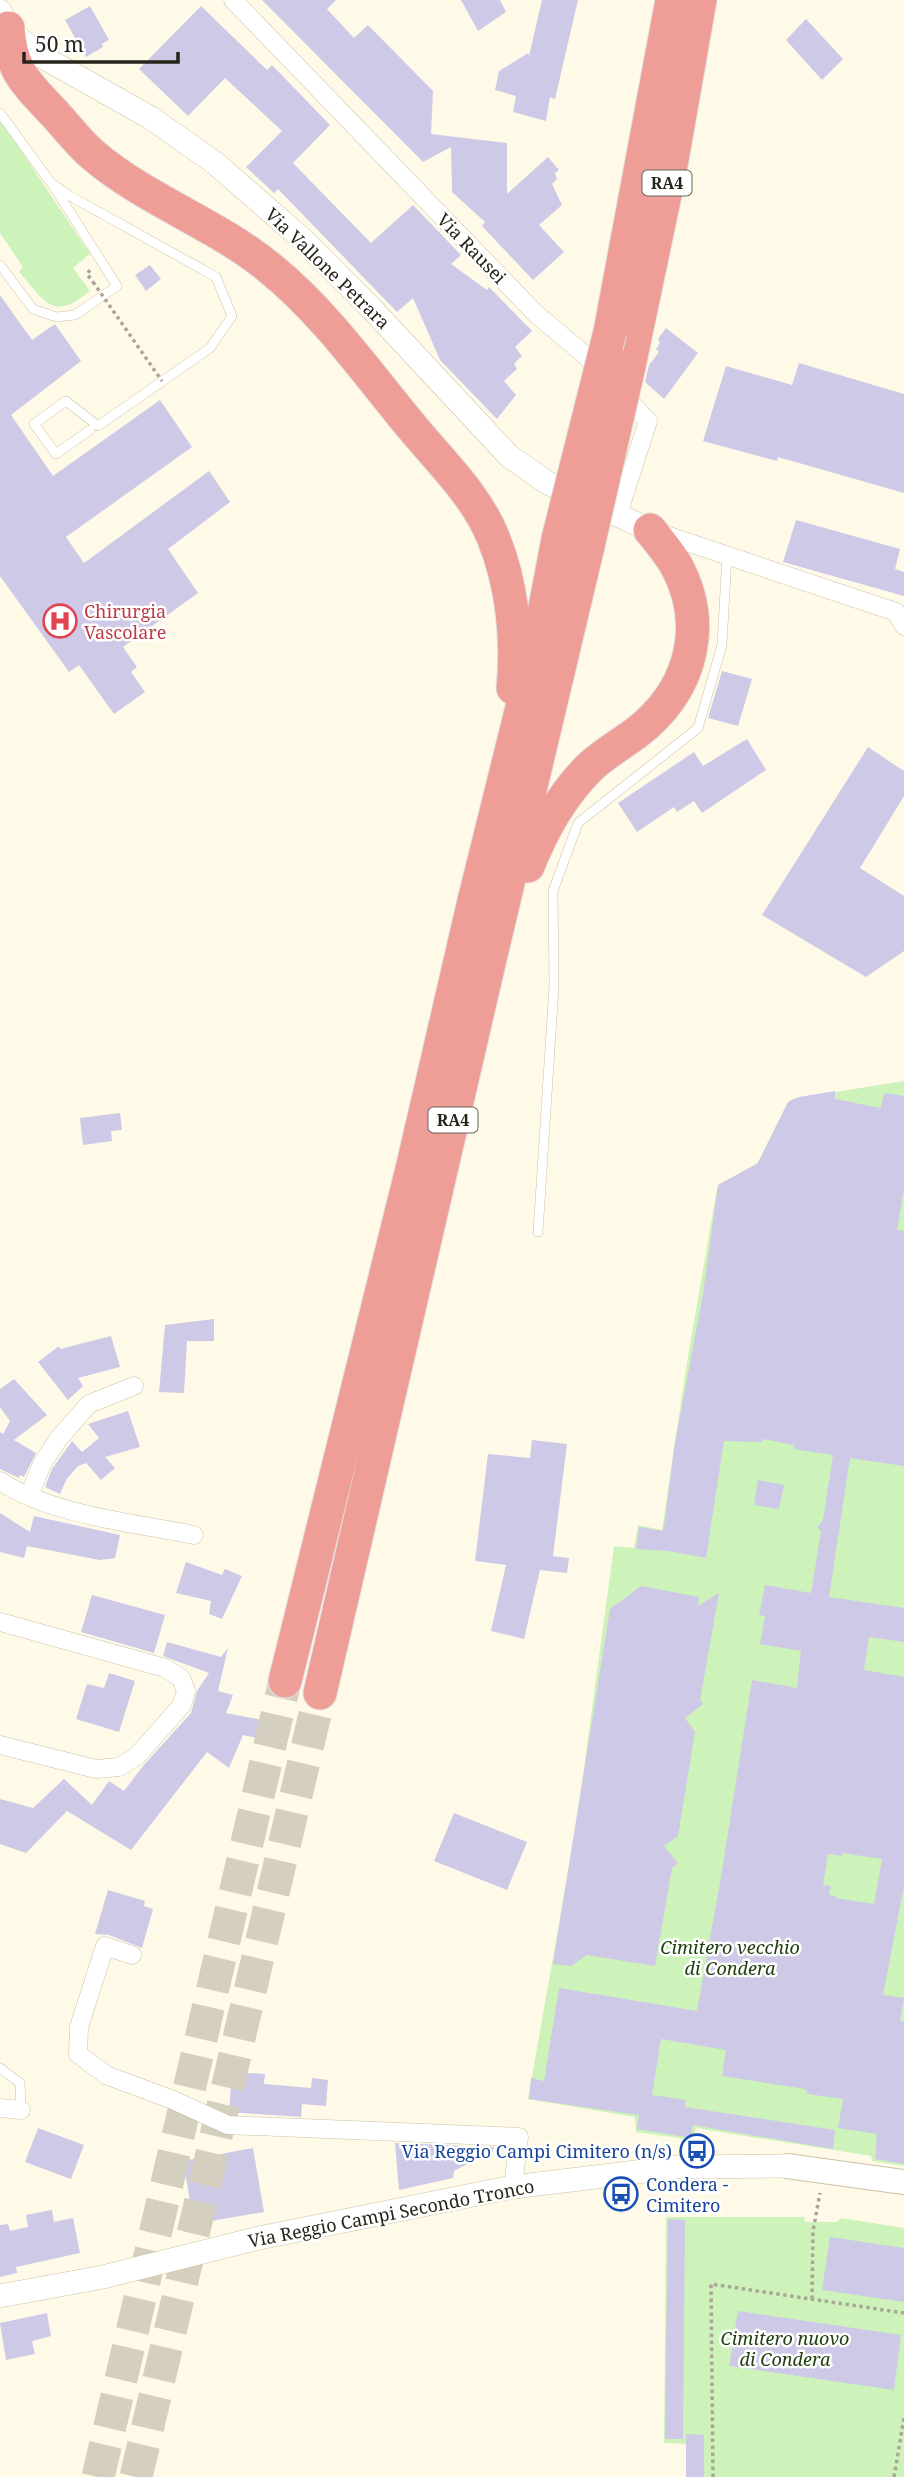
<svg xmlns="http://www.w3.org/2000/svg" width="904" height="2477" viewBox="0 0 904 2477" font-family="'Noto Serif',serif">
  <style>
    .green { fill: #cdf3ba }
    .building { fill: #cdc9e7; fill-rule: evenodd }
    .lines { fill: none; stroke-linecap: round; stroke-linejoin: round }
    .motorway-tunnel { stroke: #d4cfbe; stroke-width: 33; stroke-dasharray: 33 17; stroke-linecap: butt }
    .service-casing { stroke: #cac2a5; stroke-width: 10 }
    .minor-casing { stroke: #cac2a5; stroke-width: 19 }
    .tertiary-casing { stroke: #cac2a5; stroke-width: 24 }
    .secondary-casing { stroke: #cac2a5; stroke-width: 26 }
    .motorway-casing { stroke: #e1e0df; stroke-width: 35 }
    .path { stroke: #aaa697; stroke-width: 3.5; stroke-dasharray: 3.5 3.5; stroke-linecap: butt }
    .service { stroke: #fff; stroke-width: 9 }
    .minor { stroke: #fff; stroke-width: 18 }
    .tertiary { stroke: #fff; stroke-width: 23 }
    .secondary { stroke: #fff; stroke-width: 24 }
    .motorway { stroke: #ef9e97; stroke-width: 33 }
    .motorway-bridge-casing { stroke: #e1e0df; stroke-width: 35; stroke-linecap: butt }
    .path-bridge { stroke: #aaa697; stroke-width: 3.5; stroke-dasharray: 3.5 3.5; stroke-linecap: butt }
    .motorway-bridge { stroke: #ef9e97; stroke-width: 33 }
    .labels { text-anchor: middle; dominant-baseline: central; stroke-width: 5; stroke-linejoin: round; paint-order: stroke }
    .shield { fill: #fff; stroke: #67655d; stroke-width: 2 }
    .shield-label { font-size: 16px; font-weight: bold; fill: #262318 }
    .street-label { font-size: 18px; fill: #262318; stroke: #fff }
    .health-label { font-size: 18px; fill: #be3a42; stroke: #fff; text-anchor: start }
    .park-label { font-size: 18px; font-style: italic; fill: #213f0e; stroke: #fff }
    .transit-label { font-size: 18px; fill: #164399; stroke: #fff; text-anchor: end }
  </style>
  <rect width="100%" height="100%" fill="#fffae8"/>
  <path class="green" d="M0 119 90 254 73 268 90 291C52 322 46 302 19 272L23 267 0 233Z
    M904 1081V2166L872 2161 871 2156 696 2128 693 2140 636 2132 635 2117 528 2099 576 1827 614 1546 634 1548 638 1525 662 1530 687 1362 717 1189 757 1164 788 1102 792 1099Z
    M666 2217H804L805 2222H837L841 2218 904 2228V2477H691L690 2444 664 2443Z"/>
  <path class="building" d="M262 0H336L327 9 354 38 368 25 433 91 431 134 507 143V194L548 157 559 170 555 173 557 179 552 184 562 205 539 225 564 252 533 280 482 226 485 222 452 192 451 147 423 162Z
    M461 0H500L506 12 478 31Z
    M542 0H578L555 99 550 97 546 121 513 112 516 96 495 90 499 71 528 53 529 56Z
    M90 6 109 40 102 44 103 47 86 57 65 20Z
    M201 6 267 70 272 65 330 125 293 163 371 243 413 205 461 255 451 264 487 290 489 287 532 331 515 347 522 356 514 364 517 369 504 381 516 395 497 419 440 360 413 298 397 312 278 189 274 193 246 167 282 131 225 78 188 116 139 69Z
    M806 19 843 59 822 80 786 40Z
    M150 265 161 279 146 291 135 275Z
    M0 295 32 340 55 324 81 361 11 415 53 476 160 400 192 447 66 537 84 563 209 471 230 502 168 549 198 593 123 647 137 667 131 672 145 692 114 714 79 665 69 672 0 576Z
    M666 328 698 353 664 399 645 382 649 365 659 352 656 349 660 343 658 339Z
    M799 363 904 394V493L778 457 777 461 703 441 726 366 792 385Z
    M796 520 900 549 895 569 904 572V596L783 562Z
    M722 671 752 679 738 726 708 718Z
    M747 739 766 770 702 813 694 801 677 812 674 807 637 832 618 803 694 752 703 766Z
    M868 747 904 771V796L860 868 904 896V951L866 977 762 915Z
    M835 1091V1099L881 1108 884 1093 904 1096V1189L897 1230 904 1231V1466L850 1458 829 1597 904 1608V1642L869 1637 864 1670 904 1677V1886L883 1995 904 1998 900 2021 904 2022V2164L875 2159 877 2134 838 2128 843 2099 808 2094 805 2089 722 2076 726 2050 661 2039 652 2095 686 2100 685 2107 835 2130 833 2149 693 2125 691 2138 637 2129 639 2115 529 2099 531 2078 544 2081 559 1988 697 2011 721 1877 752 1680 797 1688 801 1651 760 1644 765 1616 759 1615 765 1585 811 1593 821 1531 817 1527 823 1520 833 1455 794 1449V1445L763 1439 762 1442 724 1441 706 1558 668 1551 636 1549 639 1527 663 1531 665 1520 674 1448 703 1294 718 1185 758 1163 788 1102 799 1097ZM842 1853 882 1859 874 1904 836 1898 837 1896 829 1895 831 1886 823 1885 828 1854 842 1856Z
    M120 1113 122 1130 111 1131 112 1141 83 1145 80 1118Z
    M214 1319V1341H187L184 1393 159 1392 165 1325Z
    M111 1336 120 1367 78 1378 83 1386 68 1400 38 1362 59 1346 60 1349Z
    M14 1379 47 1415 14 1440 36 1453 24 1477 20 1475 19 1478 0 1469V1432L3 1434 10 1421 0 1407V1389Z
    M128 1411 140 1447 105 1457 115 1468 101 1480 86 1463 78 1466 66 1480 60 1494 45 1487 52 1469 72 1441 82 1452 99 1438 88 1424Z
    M532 1440 567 1444 553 1556 569 1558 567 1573 540 1570 524 1639 491 1631 506 1565 475 1561 488 1454 530 1458Z
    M758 1480 784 1485 779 1509 754 1505Z
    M0 1513 30 1532 34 1516 120 1535 115 1558 100 1560 27 1546 24 1558 0 1552Z
    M186 1562 222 1575 225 1569 242 1576 222 1619 209 1614 211 1601 176 1593Z
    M641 1586 699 1597 698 1606 719 1593 700 1700 703 1704 685 1718 695 1732 678 1836 664 1846 678 1863 672 1868 655 1966 587 1955 571 1966 553 1964 610 1609Z
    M92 1595 165 1615 154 1653 81 1632Z
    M167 1642 221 1657 228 1648 218 1691 233 1695 226 1713 263 1720 257 1738 243 1735 229 1768 207 1752 131 1850 67 1811 26 1853 0 1844V1799L33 1808 64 1779 92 1805 109 1781 124 1791 143 1766 191 1713 197 1691 209 1673 163 1656Z
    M109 1673 135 1681 119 1732 76 1719 87 1684 104 1688Z
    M454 1813 527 1842 507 1890 434 1861Z
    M108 1890 145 1901 144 1906 153 1909 142 1948 109 1935 95 1934Z
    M232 2072 265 2074 264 2084 311 2088 312 2078 328 2080 326 2106 302 2104 301 2117 229 2112Z
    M167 2110 184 2117 183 2129 165 2126Z
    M38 2128 84 2145 71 2179 25 2162Z
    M395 2143 494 2147 491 2157 473 2161 454 2171 453 2178 399 2190Z
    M253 2148 264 2212 194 2224 183 2161Z
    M52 2210 54 2222 73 2218 80 2253 16 2267 17 2273 0 2277V2225L8 2224 10 2231 28 2227 26 2215Z
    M668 2219 685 2220 683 2439H665Z
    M830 2237 904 2248V2302L822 2290Z
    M738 2311 901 2335 894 2390 729 2366Z
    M47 2313 51 2336 32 2341 35 2354 6 2360 0 2323Z
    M686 2434 704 2435V2477H686Z"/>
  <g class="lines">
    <path class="motorway-tunnel" d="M98 2477 285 1681
      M136 2477 320 1693"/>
    <defs>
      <path id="service" d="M0 113 51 183 70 196 216 277 232 316 210 348 98 426 66 401 34 424 56 454 90 430
        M0 265 33 309 56 317 75 315 117 286 54 187
        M538 1232 554 987 553 891 578 823 698 728 722 645 727 555
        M0 2068 20 2083 21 2110"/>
      <path id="minor" d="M233 0 536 314 585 355 602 373
        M618 514 648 421 621 393
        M657 532 896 612 904 626
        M0 1481C51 1515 134 1523 194 1535
        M29 1496 42 1464 59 1438 89 1404 134 1386
        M0 1622 165 1668 181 1678 186 1691 182 1705 137 1756 119 1767 96 1769 0 1745
        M132 1955 105 1946 79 2027 78 2054 106 2075 173 2100 228 2125 519 2137 513 2187
        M0 2108 21 2110"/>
      <path id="tertiary" d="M0 11 8 28 34 52 151 118 215 163 301 238 371 308 509 456 546 482 650 530
        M0 2296 103 2277 259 2238 513 2187 678 2167 787 2166"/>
      <path id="secondary" d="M787 2166 904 2182"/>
      <path id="motorway" d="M8 28C11 71 25 82 54 113 67 127 79 143 93 155 147 201 217 224 271 269 326 314 367 373 412 427 440 461 476 495 493 537 512 583 518 639 513 688
        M610 332 672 0
        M629 366 670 171 700 0
        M528 866C543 829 561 796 590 767 607 751 629 740 646 725 693 683 707 622 676 565 669 553 659 541 650 530
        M285 1681 413 1165 474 901 539 639 558 539
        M320 1693 489 963 588 546"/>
    </defs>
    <use href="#service" class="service-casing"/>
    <use href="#minor" class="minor-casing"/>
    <use href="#tertiary" class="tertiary-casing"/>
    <use href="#secondary" class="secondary-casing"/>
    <use href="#motorway" class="motorway-casing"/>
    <path class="path" d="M90 270 87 274 93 282
      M812 2299 813 2231 820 2193
      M713 2477 711 2284 904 2313
      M894 2477 904 2418"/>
    <use href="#service" class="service"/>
    <use href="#minor" class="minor"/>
    <use href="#tertiary" class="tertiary"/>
    <use href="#secondary" class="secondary"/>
    <use href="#motorway" class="motorway"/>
    <defs>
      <path id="motorway-bridge" d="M558 539 610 332
        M588 546 629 366"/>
    </defs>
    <use href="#motorway-bridge" class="motorway-bridge-casing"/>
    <path class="path-bridge" d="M93 282 162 381"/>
    <use href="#motorway-bridge" class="motorway-bridge"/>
  </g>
  <defs>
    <symbol id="hospital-ring" viewBox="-11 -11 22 22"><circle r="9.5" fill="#fff" stroke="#e0444e" stroke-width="1.5"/><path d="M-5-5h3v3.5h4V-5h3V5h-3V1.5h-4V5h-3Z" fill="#e0444e"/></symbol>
    <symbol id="bus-ring" viewBox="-11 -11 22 22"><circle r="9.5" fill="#fff" stroke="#1a4fb4" stroke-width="1.5"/><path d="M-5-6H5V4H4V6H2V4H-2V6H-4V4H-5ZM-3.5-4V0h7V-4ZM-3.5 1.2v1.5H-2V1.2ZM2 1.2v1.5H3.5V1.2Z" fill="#1a4fb4"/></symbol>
  </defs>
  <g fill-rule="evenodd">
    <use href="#hospital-ring" x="41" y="602" width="38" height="38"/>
    <use href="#bus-ring" x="678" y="2132" width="38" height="38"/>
    <use href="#bus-ring" x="602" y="2175" width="38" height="38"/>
  </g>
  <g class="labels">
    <g class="shield">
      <rect x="642.5" y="170.5" width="49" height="25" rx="5"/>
      <rect x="428.5" y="1107.5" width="49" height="25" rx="5"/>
    </g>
    <g class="shield-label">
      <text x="667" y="183">RA4</text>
      <text x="453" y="1120">RA4</text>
    </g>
    <g class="street-label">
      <text transform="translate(472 248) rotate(46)">Via Rausei</text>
      <text transform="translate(328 268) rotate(44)">Via Vallone Petrara</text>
      <text transform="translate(391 2213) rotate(-11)">Via Reggio Campi Secondo Tronco</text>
    </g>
    <g class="health-label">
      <text x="84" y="611">Chirurgia<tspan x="84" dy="21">Vascolare</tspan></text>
    </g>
    <g class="park-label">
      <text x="730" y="1947">Cimitero vecchio<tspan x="730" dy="21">di Condera</tspan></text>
      <text x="785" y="2338">Cimitero nuovo<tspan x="785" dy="21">di Condera</tspan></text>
    </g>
    <g class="transit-label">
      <text x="672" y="2151">Via Reggio Campi Cimitero (n/s)</text>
      <text x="646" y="2184" text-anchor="start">Condera -<tspan x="646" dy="21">Cimitero</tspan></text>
    </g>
  </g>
  <path d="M24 52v10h154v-10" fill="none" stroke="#262318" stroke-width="3.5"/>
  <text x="35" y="52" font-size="21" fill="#262318" stroke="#ffffff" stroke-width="5" paint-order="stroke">50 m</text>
</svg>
